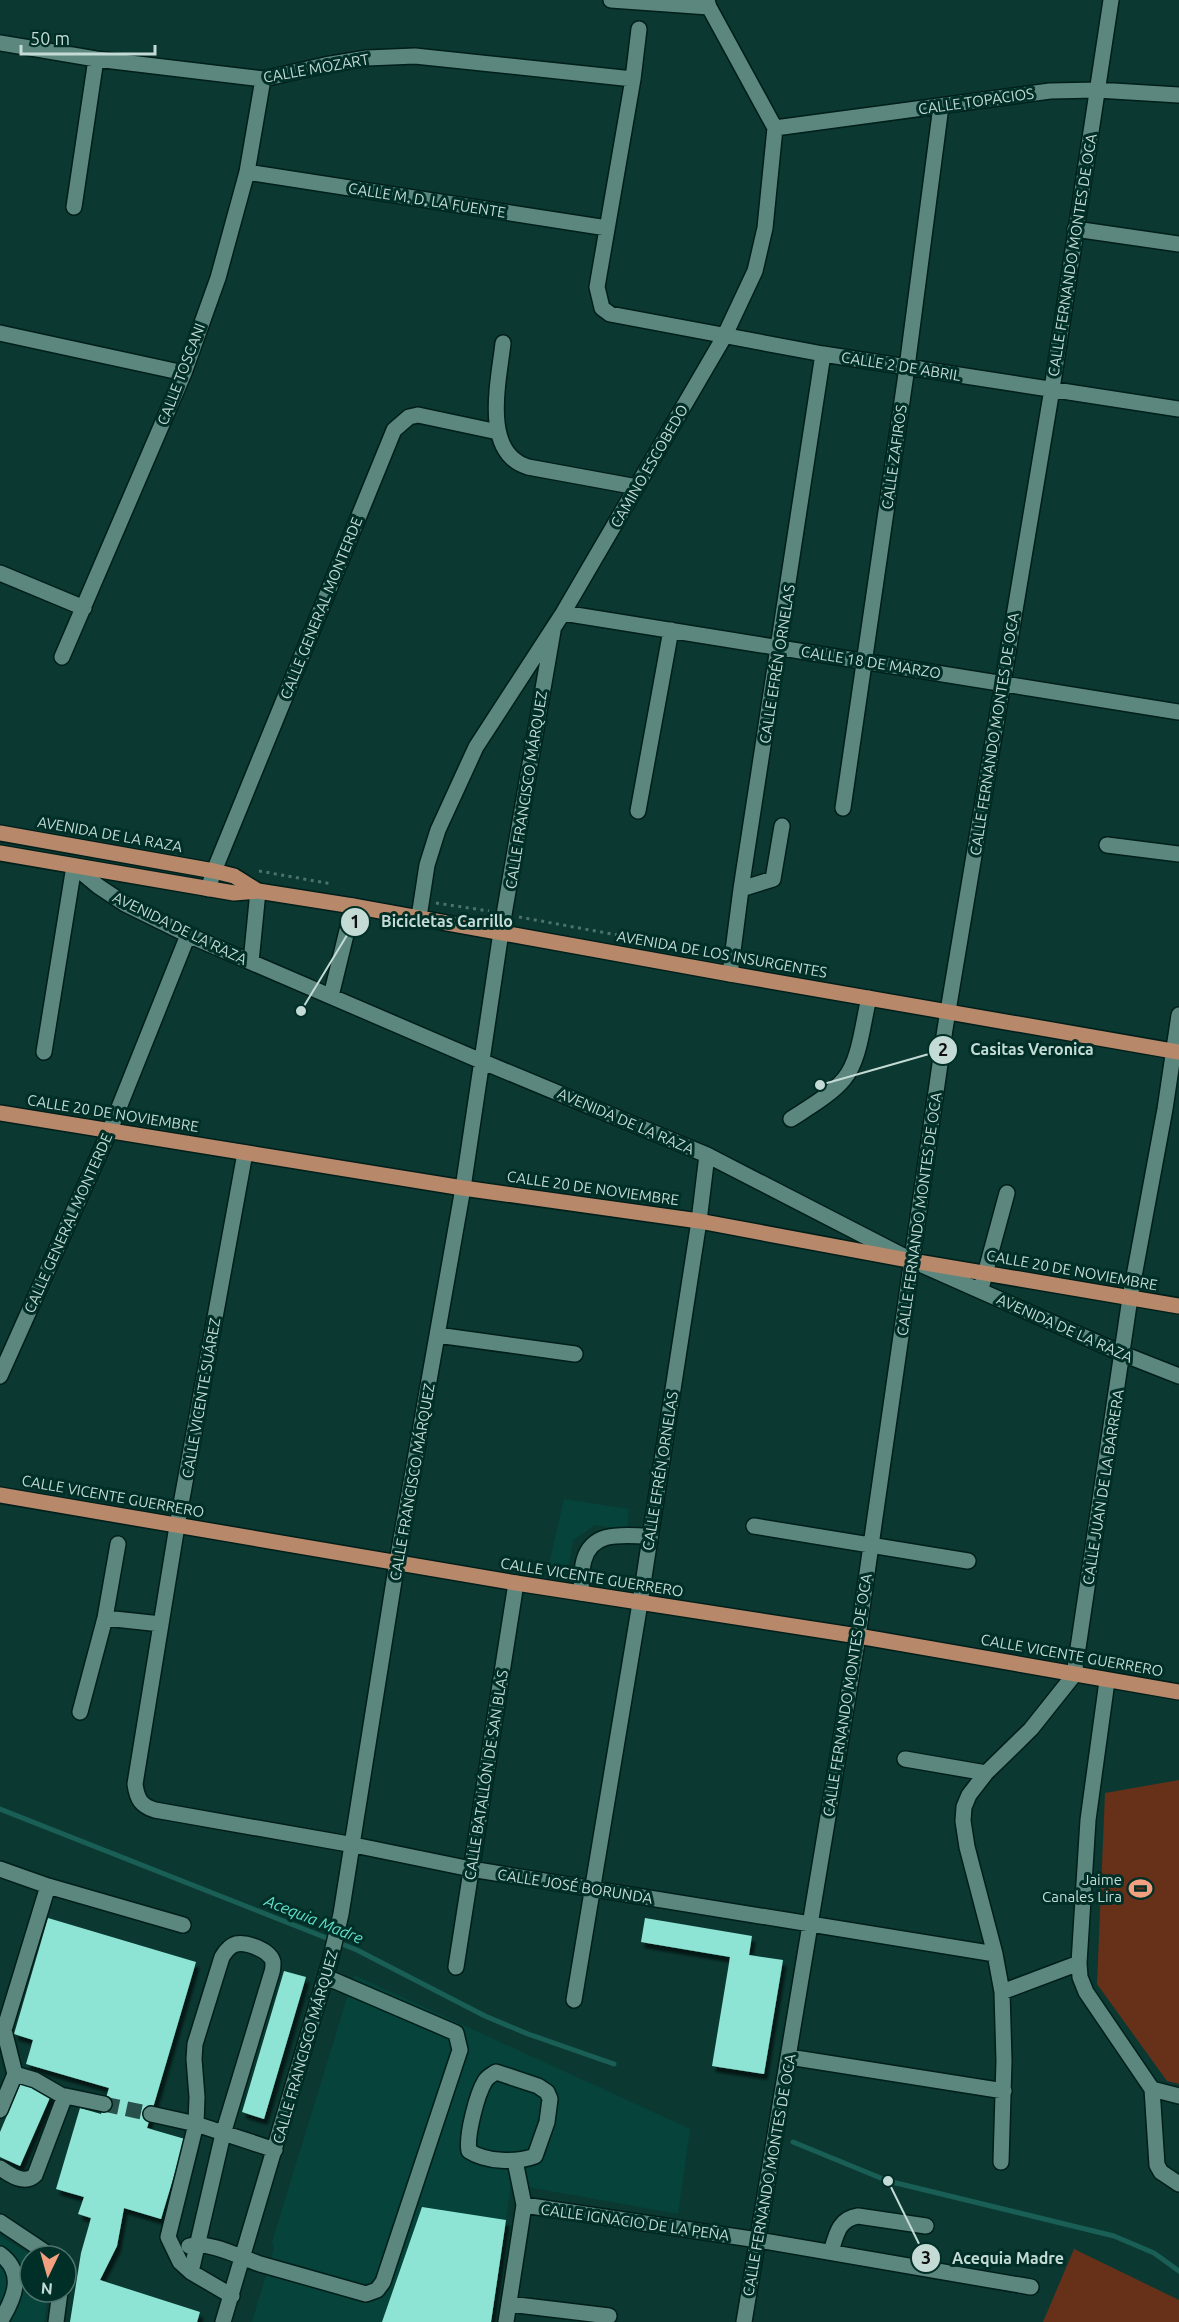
<svg xmlns="http://www.w3.org/2000/svg" width="1179" height="2322" viewBox="0 0 1179 2322" font-family="Ubuntu,sans-serif">
  <style>
    .built { fill: #05433b }
    .green { fill: #673019 }
    .lines { fill: none; stroke-linecap: round; stroke-linejoin: round }
    .stream { stroke: #1a5f55; stroke-width: 5 }
    .building { fill: #8ee4d4; filter: url(#shadow) }
    .minor-tunnel { stroke: #27514a; stroke-width: 15; stroke-dasharray: 15 8; stroke-linecap: butt }
    .minor-casing { stroke: #001e1a; stroke-width: 18 }
    .major-casing { stroke: #001e1a; stroke-width: 18 }
    .path { stroke: #4c726b; stroke-width: 3; stroke-dasharray: 3 4.5; stroke-linecap: butt }
    .minor { stroke: #5b877e; stroke-width: 15 }
    .major { stroke: #b8886a; stroke-width: 15 }
    .labels { text-anchor: middle; dominant-baseline: central; stroke-width: 6; stroke-linejoin: round; paint-order: stroke }
    .street-label { font-size: 15px; fill: #c4dbd5; stroke: #002f28 }
    .poi-label { font-size: 15px; fill: #c4dbd5; stroke: #002f28; text-anchor: end }
    .water-label { font-size: 16px; font-style: italic; fill: #63e2cc; stroke: #002f28 }
    .leader { fill: none; stroke: #c4dbd5; stroke-width: 2 }
    .callout-dot { fill: #c4dbd5; stroke: #002f28; stroke-width: 2 }
    .mark-label { font-size: 18px; text-anchor: middle; font-weight: bold; fill: #111 }
    .callout-label { font-size: 16px; text-anchor: middle; font-weight: bold; fill: #c4dbd5; stroke: #002f28; stroke-width: 6; stroke-linejoin: round; paint-order: stroke }
  </style>
  <defs>
    <filter id="shadow"><feDropShadow dx="3.5" dy="6" stdDeviation="1.5" flood-color="#0009"/></filter>
  </defs>
  <rect width="100%" height="100%" fill="#0b3932"/>
  <path class="built" d="M564 1499 629 1509 627 1530 595 1525 573 1540 568 1570 549 1564Z
    M354 1975 690 2129 678 2214 511 2184 492 2322H252L274 2248 272 2242Z
    M0 2236 33 2256H30V2292H48L44 2322H0Z"/>
  <path class="green" d="M1179 1780V2084L1167 2081 1097 1984 1105 1793Z
    M1074 2249 1179 2300V2322H1043Z"/>
  <g class="lines">
    <path class="stream" d="M0 1809 357 1950 485 2016 528 2034 614 2064
      M793 2142 888 2181 1114 2236 1154 2253 1179 2271"/>
  </g>
  <path class="building" d="M48 1918 196 1962 147 2128 185 2139 161 2219 124 2208 117 2246 100 2280 200 2312 197 2322H70L81 2253 91 2218 78 2214 84 2197 56 2189 80 2108 101 2114 109 2088 26 2064 33 2040 14 2034Z
    M645 1918 752 1936 749 1955 783 1960 764 2074 712 2066 730 1957 641 1942Z
    M284 1971 306 1977 264 2119 242 2112Z
    M22 2080 52 2093 20 2166 0 2157V2132Z
    M422 2207 506 2220 491 2322H382Z"/>
  <g class="lines">
    <path class="minor-tunnel" d="M104 2104 151 2114"/>
    <defs>
      <path id="minor" d="M611 0 709 7
        M639 29 633 79 597 287 602 308 610 314 823 354 1179 409
        M0 43 96 59 263 79 325 65 367 58 415 56 633 79
        M775 128 1050 91 1097 90 1179 95
        M247 172 607 228
        M74 207 96 59
        M1075 229 1179 244
        M0 333 184 373
        M503 343C499 380 481 453 528 467L637 487
        M0 573 84 608
        M563 613 1179 712
        M62 657 184 373 218 278 247 172 263 79
        M843 808 907 367 941 106
        M638 811 671 630
        M1107 845 1179 854
        M74 866 98 886 125 904 188 935 481 1061 707 1155 913 1261 1123 1354 1179 1376
        M208 889 214 871 394 430 409 417 418 415 498 432
        M741 889 773 879 782 826
        M419 917 427 865 438 830 476 747 563 613 724 337 755 271 765 228 775 128 709 7 707 0
        M251 962 258 891
        M730 974 741 889 823 354
        M331 996 353 906
        M44 1052 74 866
        M791 1119C808 1108 832 1094 844 1079 860 1061 863 1021 869 998
        M245 1153 177 1526 135 1784C137 1799 141 1806 155 1810L354 1845 471 1869 995 1954
        M982 1285 1007 1193
        M437 1335 575 1354
        M0 1376 110 1130 188 935
        M754 1526 968 1561
        M581 1593C582 1583 581 1570 584 1560 593 1529 625 1536 650 1536
        M105 1618 118 1544
        M1107 1681 1088 1820 1079 1963 1080 1977 1086 1992 1152 2089
        M80 1712 105 1618 161 1624
        M905 1759 986 1773
        M0 1869 48 1886 183 1925
        M456 1967 516 1583
        M1002 1992 1079 1963
        M574 2000 640 1603 699 1221 707 1155
        M789 2057 1004 2091
        M496 2072 538 2086 547 2092 550 2099 547 2122 535 2156C516 2163 486 2162 469 2151 466 2136 477 2094 485 2081 488 2076 492 2075 496 2072Z
        M1152 2089 1157 2165 1161 2172 1179 2184
        M1152 2089 1179 2096
        M61 2095 104 2104
        M0 2110 15 2074
        M151 2114 196 2124 275 2150
        M1001 2162 1004 2061 1002 1992 995 1954 967 1847 963 1821 964 1807 969 1795 986 1773 1031 1729 1074 1675 1130 1298 1165 1109 1179 1015
        M0 2168C10 2175 25 2185 35 2175L63 2101 61 2095 35 2080 15 2074 4 2030 48 1886
        M524 2205 758 2240 1031 2287
        M0 2222 51 2256
        M189 2246C211 2241 239 2257 260 2264 295 2274 330 2284 366 2294L377 2290 383 2282 460 2050 456 2033 326 1977
        M831 2252C836 2236 838 2219 858 2216L926 2226
        M0 2254C26 2273 14 2299 0 2322
        M191 2272 223 2134 272 1972C273 1969 273 1965 273 1962 270 1950 247 1942 236 1944 229 1946 225 1952 222 1957L195 2044 194 2059 197 2097 196 2124 168 2237 180 2262 191 2272 232 2296
        M509 2304 609 2316
        M56 2322 60 2292
        M223 2322 330 1961 341 1914 397 1562 463 1188 501 932 553 631
        M506 2322 524 2205 515 2161
        M744 2322 858 1636 945 1029 1052 389 1111 0"/>
      <path id="major" d="M0 833 214 871 234 876 258 891
        M0 853 234 893 258 891 353 906 730 974 1179 1052
        M0 1113 463 1188 699 1221 913 1261 1179 1306
        M0 1495 516 1583 858 1636 1179 1692"/>
    </defs>
    <use href="#minor" class="minor-casing"/>
    <use href="#major" class="major-casing"/>
    <path class="path" d="M259 871 332 884
      M436 903 489 911
      M519 917 645 940"/>
    <use href="#minor" class="minor"/>
    <use href="#major" class="major"/>
  </g>
  <defs>
    <symbol id="stadium-bare" viewBox="-9 -9 18 18"><path d="M0-5a6.5 5 0 1 0 0 10a6.5 5 0 1 0 0-10ZM-3.5-1.8h7v3.6h-7Z" fill="#f2a080" stroke="#002f28" stroke-width="2.5" paint-order="stroke"/></symbol>
  </defs>
  <g fill-rule="evenodd">
    <use href="#stadium-bare" x="1124" y="1872" width="33" height="33"/>
  </g>
  <g class="labels">
    <g class="street-label">
      <text transform="translate(316 68) rotate(-10)">CALLE MOZART</text>
      <text transform="translate(976 101) rotate(-8)">CALLE TOPACIOS</text>
      <text transform="translate(427 200) rotate(9)">CALLE M. D. LA FUENTE</text>
      <text transform="translate(1072 255) rotate(-81)">CALLE FERNANDO MONTES DE OCA</text>
      <text transform="translate(901 366) rotate(9)">CALLE 2 DE ABRIL</text>
      <text transform="translate(181 374) rotate(-69)">CALLE TOSCANI</text>
      <text transform="translate(894 457) rotate(-82)">CALLE ZAFIROS</text>
      <text transform="translate(649 466) rotate(-60)">CAMINO ESCOBEDO</text>
      <text transform="translate(321 608) rotate(-68)">CALLE GENERAL MONTERDE</text>
      <text transform="translate(871 662) rotate(9)">CALLE 18 DE MARZO</text>
      <text transform="translate(777 664) rotate(-81)">CALLE EFRÉN ORNELAS</text>
      <text transform="translate(994 734) rotate(-81)">CALLE FERNANDO MONTES DE OCA</text>
      <text transform="translate(526 790) rotate(-81)">CALLE FRANCISCO MÁRQUEZ</text>
      <text transform="translate(110 834) rotate(10)">AVENIDA DE LA RAZA</text>
      <text transform="translate(180 928) rotate(26)">AVENIDA DE LA RAZA</text>
      <text transform="translate(722 954) rotate(10)">AVENIDA DE LOS INSURGENTES</text>
      <text transform="translate(113 1113) rotate(9)">CALLE 20 DE NOVIEMBRE</text>
      <text transform="translate(626 1121) rotate(23)">AVENIDA DE LA RAZA</text>
      <text transform="translate(593 1188) rotate(8)">CALLE 20 DE NOVIEMBRE</text>
      <text transform="translate(919 1214) rotate(-82)">CALLE FERNANDO MONTES DE OCA</text>
      <text transform="translate(68 1223) rotate(-66)">CALLE GENERAL MONTERDE</text>
      <text transform="translate(1072 1270) rotate(10)">CALLE 20 DE NOVIEMBRE</text>
      <text transform="translate(1065 1328) rotate(24)">AVENIDA DE LA RAZA</text>
      <text transform="translate(201 1398) rotate(-80)">CALLE VICENTE SUÁREZ</text>
      <text transform="translate(660 1471) rotate(-81)">CALLE EFRÉN ORNELAS</text>
      <text transform="translate(412 1482) rotate(-80)">CALLE FRANCISCO MÁRQUEZ</text>
      <text transform="translate(1103 1487) rotate(-81)">CALLE JUAN DE LA BARRERA</text>
      <text transform="translate(113 1496) rotate(10)">CALLE VICENTE GUERRERO</text>
      <text transform="translate(592 1577) rotate(9)">CALLE VICENTE GUERRERO</text>
      <text transform="translate(1072 1655) rotate(10)">CALLE VICENTE GUERRERO</text>
      <text transform="translate(847 1695) rotate(-81)">CALLE FERNANDO MONTES DE OCA</text>
      <text transform="translate(486 1775) rotate(-81)">CALLE BATALLÓN DE SAN BLAS</text>
      <text transform="translate(575 1886) rotate(9)">CALLE JOSÉ BORUNDA</text>
      <text transform="translate(305 2047) rotate(-74)">CALLE FRANCISCO MÁRQUEZ</text>
      <text transform="translate(769 2175) rotate(-80)">CALLE FERNANDO MONTES DE OCA</text>
      <text transform="translate(635 2222) rotate(8)">CALLE IGNACIO DE LA PEÑA</text>
    </g>
    <g class="poi-label">
      <text x="1122" y="1879">Jaime<tspan x="1122" dy="17">Canales Lira</tspan></text>
    </g>
    <g class="water-label">
      <text transform="translate(314 1919) rotate(22)">Acequia Madre</text>
    </g>
  </g>
  <path class="leader" d="M301 1011L355 922M820 1085L943 1050M888 2181L926 2258"/>
  <g class="callout-dot">
    <circle cx="301" cy="1011" r="6"/>
    <circle cx="820" cy="1085" r="6"/>
    <circle cx="888" cy="2181" r="6"/>
    <circle cx="355" cy="922" r="15"/>
    <circle cx="943" cy="1050" r="15"/>
    <circle cx="926" cy="2258" r="15"/>
  </g>
  <g class="mark-label">
    <text x="355" y="928">1</text>
    <text x="943" y="1056">2</text>
    <text x="926" y="2264">3</text>
  </g>
  <g class="callout-label">
    <text x="447" y="927">Bicicletas Carrillo</text>
    <text x="1032" y="1055">Casitas Veronica</text>
    <text x="1008" y="2264">Acequia Madre</text>
  </g>
  <g transform="translate(48 2274) rotate(185)"><circle r="28" fill="#002f28" stroke="#4e746d" stroke-width="1.5"/>
  <path d="M0-4.5L10 22L0 15L-10 22Z" fill="#f2a080"/>
  <text y="-9" font-size="16" font-weight="bold" text-anchor="middle" fill="#c4dbd5">N</text>
  </g>
  <path d="M21 45v9h134v-9" fill="none" stroke="#c4dbd5" stroke-width="3"/>
  <text x="30" y="45" font-size="18" fill="#c4dbd5" stroke="#002f28" stroke-width="4.5" paint-order="stroke">50 m</text>
</svg>
